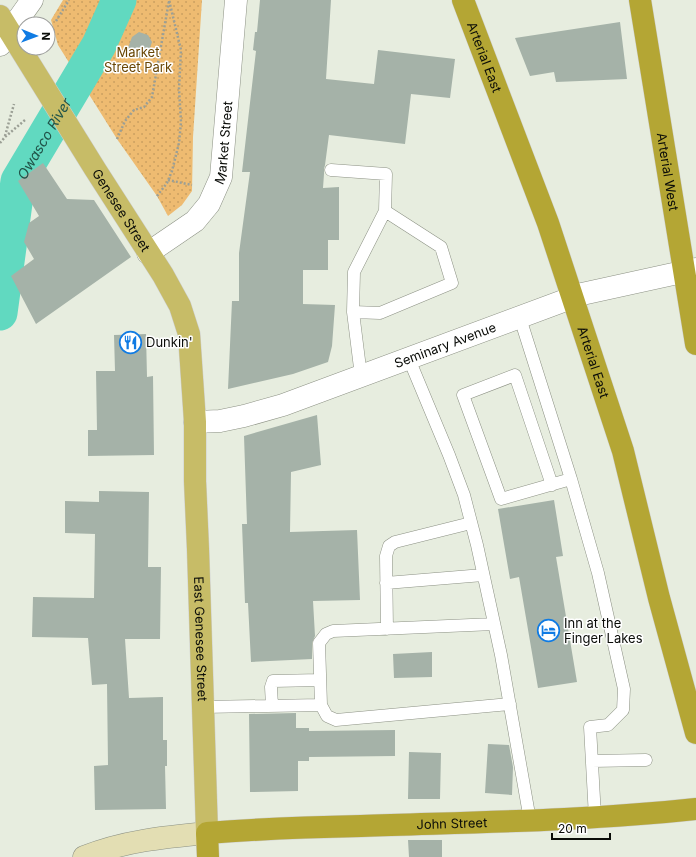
<svg xmlns="http://www.w3.org/2000/svg" width="696" height="857" viewBox="0 0 696 857" font-family="Inter,sans-serif">
  <style>
    .park { fill: url(#park-dots) }
    .lines { fill: none; stroke-linecap: round; stroke-linejoin: round }
    .river { stroke: #61d9c0; stroke-width: 35 }
    .building { fill: #a5b2a8 }
    .service-casing { stroke: #8c9184; stroke-width: 13 }
    .minor-casing { stroke: #8c9184; stroke-width: 23 }
    .tertiary-casing { stroke: #8c9184; stroke-width: 23 }
    .secondary-casing { stroke: #8c9184; stroke-width: 23 }
    .primary-casing { stroke: #cecece; stroke-width: 23 }
    .trunk-casing { stroke: #cecece; stroke-width: 23 }
    .path { stroke: #9b9f95; stroke-width: 2.5; stroke-dasharray: 2 2; stroke-linecap: butt }
    .service { stroke: #fff; stroke-width: 12 }
    .minor { stroke: #fff; stroke-width: 22 }
    .tertiary { stroke: #fff; stroke-width: 22 }
    .secondary { stroke: #e3deb3; stroke-width: 22 }
    .primary { stroke: #c7bc67; stroke-width: 22 }
    .trunk { stroke: #b4a634; stroke-width: 22 }
    .labels { text-anchor: middle; dominant-baseline: central; stroke-width: 3; stroke-linejoin: round; paint-order: stroke }
    .park-label { font-size: 13px; fill: #694605; stroke: #fff }
    .street-label { font-size: 13px; fill: #0a0c08; stroke: #fff }
    .poi-label { font-size: 13px; fill: #0a0c08; stroke: #fff; text-anchor: start }
    .water-label { font-size: 14px; font-style: italic; fill: #215449; stroke: #fff }
  </style>
  <defs>
    <pattern id="park-dots" width="8" height="8" patternUnits="userSpaceOnUse"><rect width="8" height="8" fill="#eebb71"/><path d="M2 2h.1M6 6h.1" fill="none" stroke="#cba060" stroke-width="1.8" stroke-linecap="round"/></pattern>
  </defs>
  <rect width="100%" height="100%" fill="#e7eddf"/>
  <path class="park" d="M63 0H202L193 137 192 191 182 205 168 216 157 196 117 139 58 45 51 20Z"/>
  <g class="lines">
    <path class="river" id="s1" d="M0 313 18 181 99 45 119 0"/>
  </g>
  <path class="building" d="M260 0H331L326 79 374 84 378 50 455 59 450 98 411 94 405 144 329 135 325 165 324 169V174L323 188 339 187V240H328V270H303V304L335 305 332 346 328 362 293 374 228 389 232 301H239V253L250 172H242L256 51 253 50 255 32H257Z
    M620 22 627 79 556 82 554 72 530 76 515 38Z
    M139 32 148 35 152 42 147 56 139 58 131 54 128 48 132 37Z
    M43 163 67 199 94 200 131 257 36 324 11 276 34 259 24 242 29 223 39 216 18 181Z
    M146 334 147 377 153 376 154 455 88 456V430H97L96 371H115L114 335Z
    M317 415 321 465 291 472 290 532 357 530 360 600 313 601 315 636 312 643V659L251 662 248 603H245L242 524H247L244 436Z
    M99 491 149 492 148 567H161L160 639H125L129 698 163 697V740H167V766H165L166 809 95 810 94 766 108 765 107 684 92 685 88 638 32 637 33 597 94 598 95 534 65 533V501L99 502Z
    M554 500 563 556 556 557 577 682 538 688 519 577 510 579 498 509Z
    M432 652V677L394 678 393 654Z
    M296 713V728H309V731L395 730V756L309 757V761H298V791L250 792 249 714Z
    M488 744 509 745 513 767 512 795 485 793Z
    M409 752 441 753 440 799H408Z
    M408 840H442V857H409Z"/>
  <g class="lines">
    <defs>
      <path id="service" d="M331 170 386 174 385 211
        M353 312 380 313 452 283 441 247 385 211 354 272 353 312 361 376
        M520 318 571 479 598 573 624 689 623 710 608 725 590 727 595 817
        M409 359 449 455 464 495 477 545 501 655 530 820
        M552 485 515 375 463 395 501 499 571 479
        M386 583 483 575
        M494 624 333 631 326 634 319 643 321 705 327 716 336 720 510 704
        M387 629 386 556 389 546 395 542 471 523
        M272 706 271 687 273 681 320 680
        M203 707 321 705
        M592 761 646 760"/>
      <g id="minor">
        <path id="s2" d="M148 253 195 221 209 204 221 177 236 0"/>
        <path id="s3" d="M195 422 220 421 244 416 283 405 582 294 696 269"/>
      </g>
      <path id="tertiary" d="M0 45 32 0"/>
      <path id="secondary" d="M84 857C123 841 165 837 207 833"/>
      <g id="primary">
        <path id="s4" d="M0 16 95 169 163 275 180 306 189 334 195 422V481L198 549 207 833"/>
      </g>
      <g id="trunk">
        <path id="s5" d="M463 0 548 223 623 451 659 598 696 733"/>
        <path id="s6" d="M640 0 696 344"/>
        <path id="s7" d="M208 857 207 833C258 829 309 827 361 826 473 822 585 821 696 809"/>
      </g>
    </defs>
    <use href="#service" class="service-casing"/>
    <use href="#minor" class="minor-casing"/>
    <use href="#tertiary" class="tertiary-casing"/>
    <use href="#secondary" class="secondary-casing"/>
    <use href="#primary" class="primary-casing"/>
    <use href="#trunk" class="trunk-casing"/>
    <path class="path" d="M56 21 69 0
      M5 136 14 104
      M117 139 125 121 134 110 144 107 152 97 169 1
      M0 143 5 137 25 120
      M168 180 192 185
      M157 196 167 183 172 171 179 143 181 122 179 89 181 50 169 0"/>
    <use href="#service" class="service"/>
    <use href="#minor" class="minor"/>
    <use href="#tertiary" class="tertiary"/>
    <use href="#secondary" class="secondary"/>
    <use href="#primary" class="primary"/>
    <use href="#trunk" class="trunk"/>
  </g>
  <defs>
    <symbol id="restaurant-ring" viewBox="-11 -11 22 22"><circle r="9.5" fill="#fff" stroke="#107be3" stroke-width="1.5"/><path d="M-5-6h1v4h1v-4h1v4h1v-4h1v5L-1.5 .5V6h-2V.5L-5-1ZM5-6V6H3V1.5H1.5Q1.5-4 5-6Z" fill="#107be3"/></symbol>
    <symbol id="hotel-ring" viewBox="-11 -11 22 22"><circle r="9.5" fill="#fff" stroke="#107be3" stroke-width="1.5"/><path d="M-6-4.5h1.5V1H6V5H4.5V3h-9V5H-6ZM-4 0a1.8 1.8 0 1 1 3.6 0ZM.5 0V-2.5h3Q6-2.5 6 0Z" fill="#107be3"/></symbol>
  </defs>
  <g fill-rule="evenodd">
    <use href="#restaurant-ring" x="118" y="330" width="25" height="25"/>
    <use href="#hotel-ring" x="536" y="618" width="25" height="25"/>
  </g>
  <g class="labels">
    <g class="park-label">
      <text x="138" y="52">Market<tspan x="138" dy="15">Street Park</tspan></text>
    </g>
    <g class="street-label">
      <text stroke="none"><textPath href="#s5" startOffset="61">Arterial East</textPath></text>
      <text stroke="none"><textPath href="#s2" startOffset="143">Market Street</textPath></text>
      <text stroke="none"><textPath href="#s6" startOffset="174">Arterial West</textPath></text>
      <text stroke="none"><textPath href="#s4" startOffset="229">Genesee Street</textPath></text>
      <text stroke="none"><textPath href="#s3" startOffset="263">Seminary Avenue</textPath></text>
      <text stroke="none"><textPath href="#s5" startOffset="385">Arterial East</textPath></text>
      <text stroke="none"><textPath href="#s4" startOffset="676">East Genesee Street</textPath></text>
      <text stroke="none"><textPath href="#s7" startOffset="269">John Street</textPath></text>
    </g>
    <g class="poi-label">
      <text x="146" y="342">Dunkin'</text>
      <text x="564" y="623">Inn at the<tspan x="564" dy="15">Finger Lakes</tspan></text>
    </g>
    <g class="water-label">
      <text stroke="none"><textPath href="#s1" startOffset="183">Owasco River</textPath></text>
    </g>
  </g>
  <g transform="translate(36 36) rotate(91)"><circle r="19" fill="#ffffff" stroke="#9d9e9c"/>
  <path d="M0-3L7 15L0 10L-7 15Z" fill="#107be3"/>
  <text y="-6" font-size="11" font-weight="bold" text-anchor="middle" fill="#0a0c08">N</text>
  </g>
  <path d="M552 833v6h58v-6" fill="none" stroke="#0a0c08" stroke-width="2"/>
  <text x="558" y="833" font-size="12" fill="#0a0c08" stroke="#ffffff" stroke-width="3" paint-order="stroke">20 m</text>
</svg>
